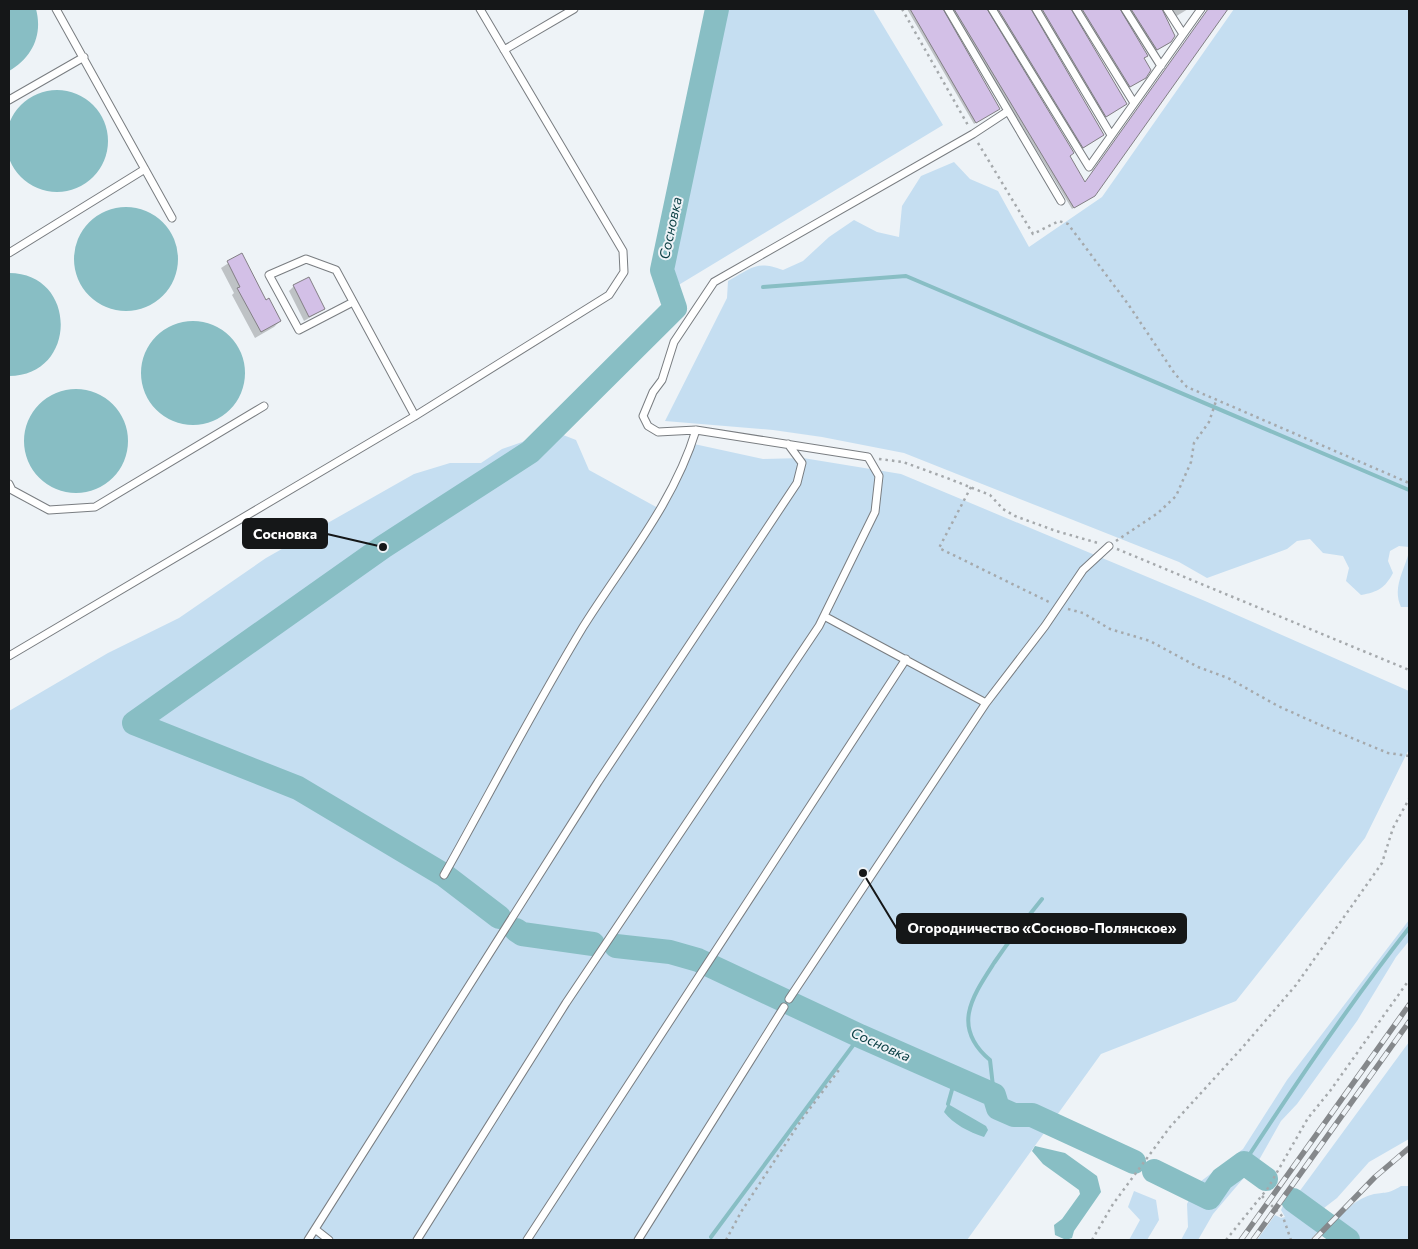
<svg xmlns="http://www.w3.org/2000/svg" width="1418" height="1249" viewBox="0 0 1418 1249" font-family="Commissioner,sans-serif">
  <style>
    .green { fill: #c5def1 }
    .water { fill: #88bec4 }
    .shadow { fill: #0003 }
    .lines { fill: none; stroke-linecap: round; stroke-linejoin: round }
    .stream { stroke: #88bec4; stroke-width: 4 }
    .river { stroke: #88bec4; stroke-width: 24 }
    .building { fill: #d3c0e7; stroke: #827f84 }
    .lane-casing { stroke: #797d81; stroke-width: 9 }
    .path { stroke: #a5a9ac; stroke-width: 2.5; stroke-dasharray: 2.5 4; stroke-linecap: butt }
    .lane { stroke: #fff; stroke-width: 7 }
    .rail-casing { stroke: #85888b; stroke-width: 5.5 }
    .rail { stroke: #eef3f7; stroke-width: 4; stroke-dasharray: 11; stroke-linecap: butt }
    .labels { text-anchor: middle; dominant-baseline: central; stroke-width: 4; stroke-linejoin: round; paint-order: stroke }
    .water-label { font-size: 14px; font-style: italic; fill: #0c4045; stroke: #eef3f7 }
    .leader { fill: none; stroke: #151718; stroke-width: 2 }
    .callout-dot { fill: #151718; stroke: #eef3f7; stroke-width: 2 }
    .callout { fill: #151718; stroke: #151718; stroke-width: 2 }
    .callout-label { font-size: 14px; text-anchor: middle; font-weight: bold; fill: #fff }
  </style>
  <rect width="100%" height="100%" fill="#eef3f7"/>
  <path class="green" d="M724 9H873L943 125 667 292Z
    M1234 9H1409V547L1399 546 1390 551 1388 561 1393 573C1385 588 1378 592 1361 595L1346 581 1349 568 1343 556 1323 553 1310 539 1297 541 1287 549 1207 578 1179 562 904 453 822 437 773 430 665 421 727 298 728 281C752 268 756 260 783 270L803 261 829 237 854 220 877 232 899 237 902 206 921 176 954 162 970 179 998 191 1029 247 1102 197Z
    M553 431 576 440 589 470 658 508 694 444 763 459 803 458 901 474 1205 601 1409 691V749L1365 838 1236 1001 1101 1054 967 1240H9V711L108 653 179 618 266 558 414 474 450 463H481L502 449Z
    M1409 552V607H1401C1392 588 1404 571 1409 552Z
    M1409 920V941L1396 957 1357 1021 1297 1104 1281 1121 1259 1160 1213 1214 1198 1240H1181L1188 1227 1187 1204 1196 1185 1243 1149 1287 1080Z
    M1409 1042V1139L1369 1162 1337 1198 1324 1208 1299 1192Z
    M1401 1186H1409V1240H1352L1332 1224C1344 1212 1356 1198 1374 1194 1387 1192 1388 1194 1401 1186Z
    M1134 1191 1156 1200 1159 1220 1147 1240H1129L1140 1220 1128 1207Z
    M1286 1199 1323 1226 1310 1240H1257L1275 1215 1281 1218 1285 1217 1281 1210Z"/>
  <path class="water" d="M9 9H36C43 35 32 58 9 71Z
    M6 141a51 51 0 1 1 102 0a51 51 0 1 1-102 0Z
    M74 259a52 52 0 1 1 104 0a52 52 0 1 1-104 0Z
    M9 273C78 273 78 376 9 376Z
    M141 373a52 52 0 1 1 104 0a52 52 0 1 1-104 0Z
    M24 441a52 52 0 1 1 104 0a52 52 0 1 1-104 0Z
    M948 1104 986 1126 988 1130 984 1137C969 1132 953 1124 944 1112Z
    M1035 1146 1065 1153 1097 1176 1101 1192 1074 1231 1072 1238 1066 1240 1055 1235 1054 1225 1062 1219 1080 1194 1079 1190 1043 1164 1032 1151Z"/>
  <path class="shadow" d="M907 9H943L942 12 997 110 974 124Z
    M951 9H986L1085 184 1209 9H1226L1094 195 1072 209Z
    M995 9H1030L1103 135 1101 137 1081 149Z
    M1039 9H1070L1124 105 1104 118Z
    M1079 9H1119V12L1147 56 1143 59 1142 80 1128 88Z
    M1128 9H1161L1168 44 1155 51Z
    M1169 9H1188L1175 17Z
    M241 255 265 302 280 321 274 327 255 338 232 295 234 293 221 268Z
    M294 286 324 309 304 321 289 291Z"/>
  <g class="lines">
    <path class="stream" d="M763 287 906 276 1409 490
      M994 1095 990 1060C951 1027 972 997 994 963 1009 941 1025 920 1042 899
      M948 1104 955 1079
      M1244 1163C1296 1083 1350 1003 1409 928
      M711 1237 860 1036"/>
    <path class="river" d="M499 917 444 875 298 788 134 723 383 547 530 452 675 308 662 270 717 9
      M516 930 522 934 593 944
      M616 946 670 952 698 960 860 1036 994 1095 998 1108 1014 1115H1032L1134 1162
      M1154 1171 1209 1198 1222 1179 1244 1163 1266 1179
      M1293 1200 1348 1240"/>
  </g>
  <path class="building" d="M910 9H943L1000 109 976 123Z
    M954 9H987L1074 153 1070 156 1085 182 1208 9H1228L1095 196 1074 208Z
    M998 9H1031L1104 135 1083 148Z
    M1042 9H1071L1127 104 1106 117Z
    M1082 9H1120L1148 56 1144 58 1151 70 1146 78 1130 87Z
    M1131 9H1162L1175 36 1171 42 1157 50Z
    M242 253 266 300 269 298 281 321 261 332 237 288 240 287 227 261Z
    M309 277 325 309 309 317 293 285Z"/>
  <g class="lines">
    <defs>
      <path id="lane" d="M56 9 172 218
        M948 9 1061 201
        M992 9 1089 167 1201 9
        M1036 9 1111 135
        M1076 9 1134 103
        M1125 9 1161 66
        M1167 9 1183 34
        M504 50 574 9
        M9 100 84 57
        M9 253 145 169
        M353 302 299 330 269 275 306 259 336 270 415 416
        M9 484 12 490 49 510 95 507 264 406
        M824 616 986 703
        M9 656 415 416 609 295 624 272 623 251 480 9
        M444 875C490 793 534 708 583 627 623 563 674 503 696 430
        M789 999 986 703 1045 626 1083 570 1109 546
        M315 1229 329 1240
        M308 1240 598 782 797 483 802 463 788 444
        M417 1240 566 1003 819 626 875 512 879 476 868 457 696 430 658 432 648 426 643 416 653 392 662 380 674 342 714 282 973 134 1008 111
        M527 1240 906 659
        M638 1240 784 1007"/>
    </defs>
    <use href="#lane" class="lane-casing"/>
    <path class="path" d="M902 9 969 127
      M978 143 1033 234 1059 221 1068 224 1128 304 1175 374 1187 387 1409 483
      M879 459 903 462 947 478 990 495 1003 509 1015 516 1056 531 1098 543
      M971 487 939 548 1049 602
      M1116 541 1158 513 1176 496 1191 462 1194 443 1209 422 1216 401
      M1117 549 1409 670
      M1068 609 1083 613 1110 629 1150 641 1198 667 1228 678 1278 706 1318 724 1388 753 1409 756
      M1262 1196 1283 1217 1291 1240
      M726 1240 741 1212 802 1119 839 1070
      M1092 1240 1113 1204 1170 1127 1242 1048 1296 985 1382 863 1393 828 1409 799
      M1226 1240 1268 1188 1308 1118 1330 1091 1409 980"/>
    <use href="#lane" class="lane"/>
    <defs>
      <path id="rail" d="M1241 1240 1409 1005
        M1253 1240 1409 1022
        M1314 1240 1375 1177 1409 1148"/>
    </defs>
    <use href="#rail" class="rail-casing"/>
    <use href="#rail" class="rail"/>
  </g>
  <g class="labels">
    <g class="water-label">
      <text transform="translate(670 228) rotate(-78)">Сосновка</text>
      <text transform="translate(881 1044) rotate(24)">Сосновка</text>
    </g>
  </g>
  <path class="leader" d="M383 547L327 534M863 873L897 929"/>
  <g class="callout-dot">
    <circle cx="383" cy="547" r="5"/>
    <circle cx="863" cy="873" r="5"/>
  </g>
  <g class="callout">
    <rect x="243" y="519" width="84" height="29" rx="5"/>
    <rect x="897" y="914" width="289" height="29" rx="5"/>
  </g>
  <g class="callout-label">
    <text x="285" y="539">Сосновка</text>
    <text x="1042" y="933">Огородничество «Сосново-Полянское»</text>
  </g>
  <rect width="1418" height="1249" fill="none" stroke="#151718" stroke-width="20"/>
</svg>
